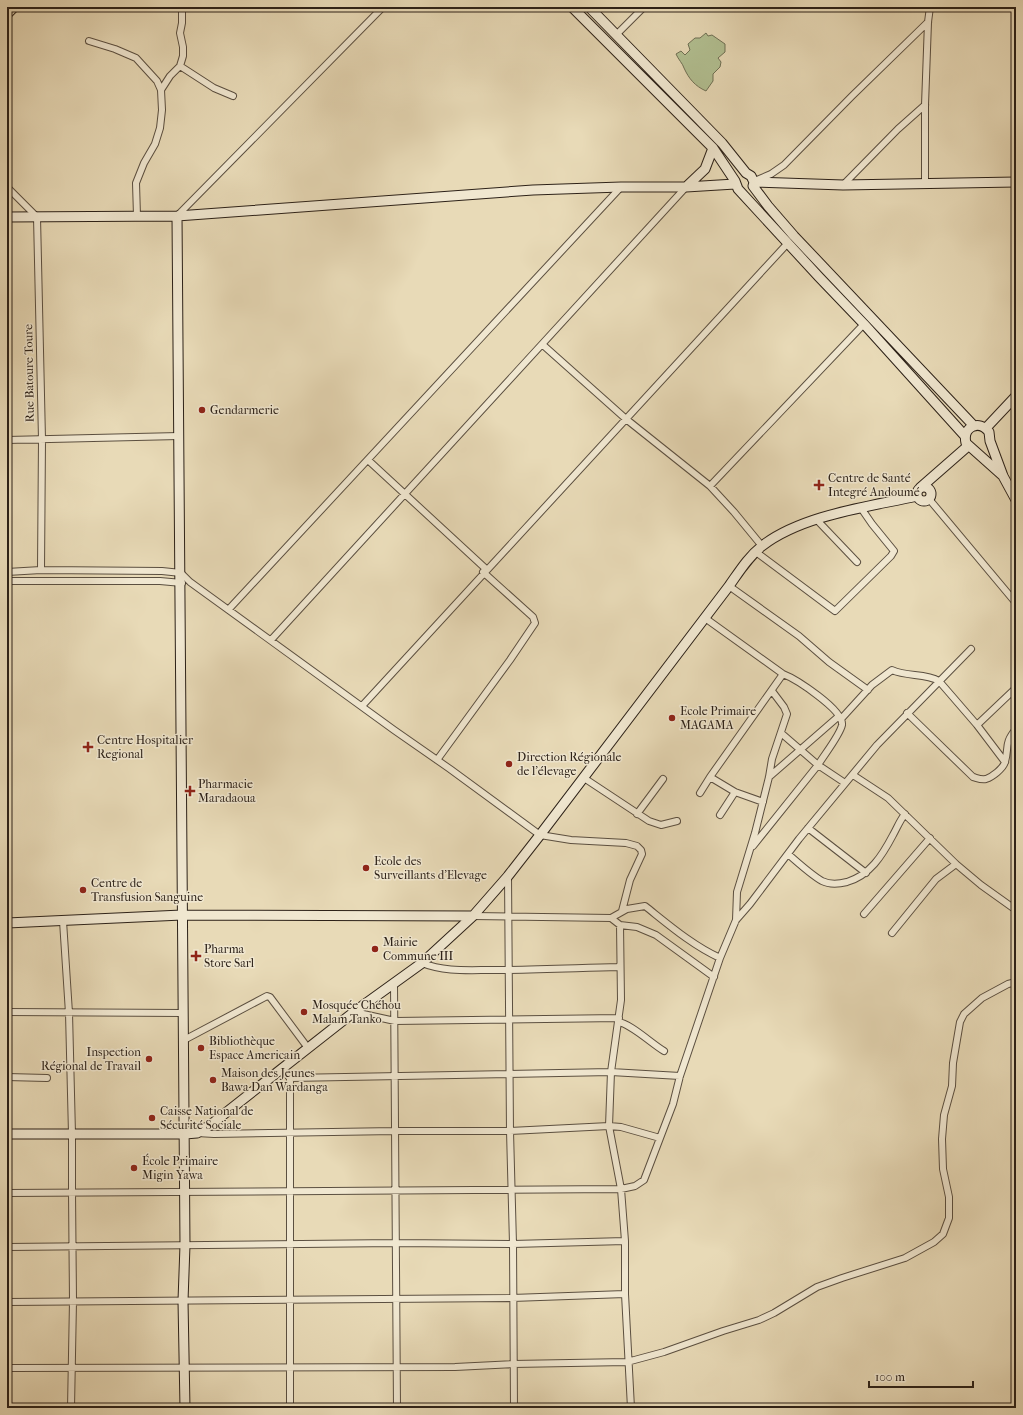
<svg xmlns="http://www.w3.org/2000/svg" width="1023" height="1415" viewBox="0 0 1023 1415" font-family="'IM FELL French Canon',serif">
  <style>
    .green { fill: #b2c092; stroke: #6f7055 }
    .lines { fill: none; stroke-linecap: round; stroke-linejoin: round }
    .street-casing { stroke: #5b4f40; stroke-width: 8 }
    .secondary-casing { stroke: #2c2118; stroke-width: 11 }
    .highway-casing { stroke: #2c2118; stroke-width: 14 }
    .street { stroke: #f0e7d0; stroke-width: 6 }
    .secondary { stroke: #f0e7d0; stroke-width: 9 }
    .highway { stroke: #e8dab7; stroke-width: 12 }
    .poi-dot { fill: #8f2418; stroke: #f0e7d0; stroke-width: 1.5 }
    .labels { text-anchor: middle; dominant-baseline: central; stroke-width: 3; stroke-linejoin: round; paint-order: stroke }
    .street-label { font-size: 12px; fill: #2c2118; stroke: #f0e7d0 }
    .poi-label { font-size: 12px; fill: #2c2118; stroke: #f0e7d0; text-anchor: start }
  </style>
  <rect width="100%" height="100%" fill="#e8dab7"/>
  <filter id="stains"><feTurbulence type="fractalNoise" baseFrequency=".005" numOctaves="4"/><feColorMatrix values="0 0 0 0 .2 0 0 0 0 .09 0 0 0 0 .02 0 0 0 .5 -.17"/></filter>
  <radialGradient id="worn" r=".72"><stop offset=".6" stop-color="#630" stop-opacity="0"/><stop offset="1" stop-color="#630" stop-opacity=".3"/></radialGradient>
  <path class="green" d="M706 33 708 36 712 35 725 44V52L718 58 721 62 720 67 713 74V81L706 91C695 86 689 79 684 68 683 64 678 59 676 54L681 51 685 55 690 50 688 44 695 38H700Z"/>
  <g class="lines">
    <defs>
      <path id="street" d="M616 35 644 7
        M89 41 115 49 136 58 157 81 161 90 162 110 160 128 155 144 144 163 136 183 137 216
        M180 66 183 56V47L180 33 182 23V7
        M161 90 170 76 180 66 214 88 233 96
        M757 180 771 174 784 165 852 96 928 22
        M925 184V105L928 22 930 7
        M843 185 898 129 925 105
        M7 187 37 217 42 439 41 570
        M177 216 383 7
        M543 345 626 419 710 486 734 512 762 546
        M7 440 179 436
        M368 460 486 569
        M710 486 864 324
        M929 499 1016 603
        M816 519 857 562
        M756 552 835 611 891 556 894 551 872 524 861 508
        M7 572 41 570 162 571 181 573 190 582 394 730 450 769 540 835 571 840 626 843 637 846 641 850 642 854 630 880 622 911
        M7 581H160L182 583
        M729 586 799 636 829 662 868 690
        M229 609 621 187
        M705 618 783 674C796 679 844 710 842 725 840 735 824 755 818 765L845 783
        M271 640 686 187
        M362 706 787 244
        M907 713 973 777C977 778 981 780 986 779 992 777 1003 769 1005 762 1009 748 1004 743 1016 729
        M841 719 872 685 892 670C907 677 925 673 939 681L977 725 1005 762
        M977 725 1016 688
        M437 760 510 660 535 623 533 617 483 572
        M853 775 888 798 956 864 981 885 1016 910
        M710 777 735 792 763 802
        M769 777 839 716
        M584 778 649 821 661 825 677 821
        M700 793 710 777 783 674
        M637 814 663 779
        M720 815 735 792
        M808 828 866 873
        M753 846 818 765 781 733
        M788 854C797 862 813 876 822 881 830 885 839 884 847 882 870 875 882 856 893 835 897 828 900 820 905 814
        M508 876 510 1131 513 1244 514 1408
        M864 914 930 838
        M473 916 611 918
        M736 920 737 892 755 833 769 777 772 759 787 714 784 707 772 691
        M63 921 69 1013 72 1134V1192L73 1301 71 1408
        M892 933 936 879 956 864
        M422 963C444 972 468 970 492 970 534 970 576 968 618 967L620 965
        M714 977 656 935 637 927 620 925 611 918 627 909 645 906C669 925 692 945 720 958
        M394 983 397 1408
        M7 1012 183 1013
        M354 1012 395 1021 619 1018
        M618 1022C630 1023 652 1044 664 1051
        M184 1040 267 996 270 997 308 1048
        M281 1068 290 1078V1408
        M7 1077 47 1078
        M290 1078 611 1072 680 1076
        M197 1133 214 1134 395 1131H510L609 1126 611 1072 621 1000 620 925
        M7 1193 621 1189 635 1186 644 1180 673 1104 680 1076 720 958 736 920 750 904 799 839 877 745 971 649
        M7 1247 396 1243 513 1244 625 1241
        M7 1302 512 1298 625 1294
        M7 1368 455 1367 513 1364 627 1362 664 1352 723 1331 759 1320 774 1313 817 1287 842 1278 905 1258 934 1242 943 1234 949 1218V1197L943 1169 942 1139 944 1115 952 1086 953 1063 960 1022 964 1014 982 998 1008 984 1016 982
        M631 1408 625 1294V1241L621 1189 609 1126 621 1127 660 1138"/>
      <path id="secondary" d="M572 7 713 148 735 181 738 189 819 277 864 324 965 436
        M589 7 722 143 746 173 751 176 754 182 753 186 768 206 794 236 974 426
        M754 182 843 185 1016 182
        M686 187 705 169 713 148
        M177 216 185 1245 183 1301 185 1408
        M7 217 177 216 533 190 621 187H686L735 184
        M986 428 1016 396
        M1003 476 966 443C962 427 979 419 989 432L990 441 1003 476 1016 500
        M917 494a7 7 0 1 1 14 0a7 7 0 1 1-14 0Z
        M920 488 968 446
        M7 923 182 915 473 916
        M7 1134H185L197 1133 209 1126 354 1012 422 963 473 916 508 876 540 835 729 586C739 572 748 557 762 546 802 515 868 507 917 496"/>
      <path id="highway" d="M7 12 12 7"/>
    </defs>
    <use href="#street" class="street-casing"/>
    <use href="#secondary" class="secondary-casing"/>
    <use href="#highway" class="highway-casing"/>
    <use href="#street" class="street"/>
    <use href="#secondary" class="secondary"/>
    <use href="#highway" class="highway"/>
  </g>
  <g class="poi-dot">
    <circle cx="202" cy="410" r="4"/>
    <path d="M817 479h4v4h4v4h-4v4h-4v-4h-4v-4h4z"/>
    <circle cx="672" cy="718" r="4"/>
    <path d="M86 741h4v4h4v4h-4v4h-4v-4h-4v-4h4z"/>
    <circle cx="509" cy="764" r="4"/>
    <path d="M188 785h4v4h4v4h-4v4h-4v-4h-4v-4h4z"/>
    <circle cx="366" cy="868" r="4"/>
    <circle cx="83" cy="890" r="4"/>
    <circle cx="375" cy="949" r="4"/>
    <path d="M194 950h4v4h4v4h-4v4h-4v-4h-4v-4h4z"/>
    <circle cx="304" cy="1012" r="4"/>
    <circle cx="201" cy="1048" r="4"/>
    <circle cx="149" cy="1059" r="4"/>
    <circle cx="213" cy="1080" r="4"/>
    <circle cx="152" cy="1118" r="4"/>
    <circle cx="134" cy="1168" r="4"/>
  </g>
  <g class="labels">
    <g class="street-label">
      <text transform="translate(29 373) rotate(-91)">Rue Batoure Toure</text>
    </g>
    <g class="poi-label">
      <text x="210" y="410">Gendarmerie</text>
      <text x="828" y="478">Centre de Santé<tspan x="828" dy="14">Integré Andoumé</tspan></text>
      <text x="680" y="711">Ecole Primaire<tspan x="680" dy="14">MAGAMA</tspan></text>
      <text x="97" y="740">Centre Hospitalier<tspan x="97" dy="14">Regional</tspan></text>
      <text x="517" y="757">Direction Régionale<tspan x="517" dy="14">de l'élevage</tspan></text>
      <text x="198" y="784">Pharmacie<tspan x="198" dy="14">Maradaoua</tspan></text>
      <text x="374" y="861">Ecole des<tspan x="374" dy="14">Surveillants d'Elevage</tspan></text>
      <text x="91" y="883">Centre de<tspan x="91" dy="14">Transfusion Sanguine</tspan></text>
      <text x="383" y="942">Mairie<tspan x="383" dy="14">Commune III</tspan></text>
      <text x="204" y="949">Pharma<tspan x="204" dy="14">Store Sarl</tspan></text>
      <text x="312" y="1005">Mosquée Chéhou<tspan x="312" dy="14">Malam Tanko</tspan></text>
      <text x="209" y="1041">Bibliothèque<tspan x="209" dy="14">Espace Americain</tspan></text>
      <text x="141" y="1052" text-anchor="end">Inspection<tspan x="141" dy="14">Régional de Travail</tspan></text>
      <text x="221" y="1073">Maison des Jeunes<tspan x="221" dy="14">Bawa Dan Wardanga</tspan></text>
      <text x="160" y="1111">Caisse National de<tspan x="160" dy="14">Sécurité Sociale</tspan></text>
      <text x="142" y="1161">École Primaire<tspan x="142" dy="14">Migin Yawa</tspan></text>
    </g>
  </g>
  <rect width="1023" height="1415" fill="none" stroke="#e8dab7" stroke-width="24"/>
  <rect x="8" y="8" width="1007" height="1399" fill="none" stroke="#2c2118" stroke-width="2"/>
  <rect x="12" y="12" width="999" height="1391" fill="none" stroke="#2c2118"/>
  <path d="M869 1381v6h104v-6" fill="none" stroke="#2c2118" stroke-width="2"/>
  <text x="875" y="1381" font-size="12" fill="#2c2118" stroke="#f0e7d0" stroke-width="3" paint-order="stroke">100 m</text>
  <rect width="100%" height="100%" filter="url(#stains)"/>
  <rect width="100%" height="100%" fill="url(#worn)"/>
</svg>
